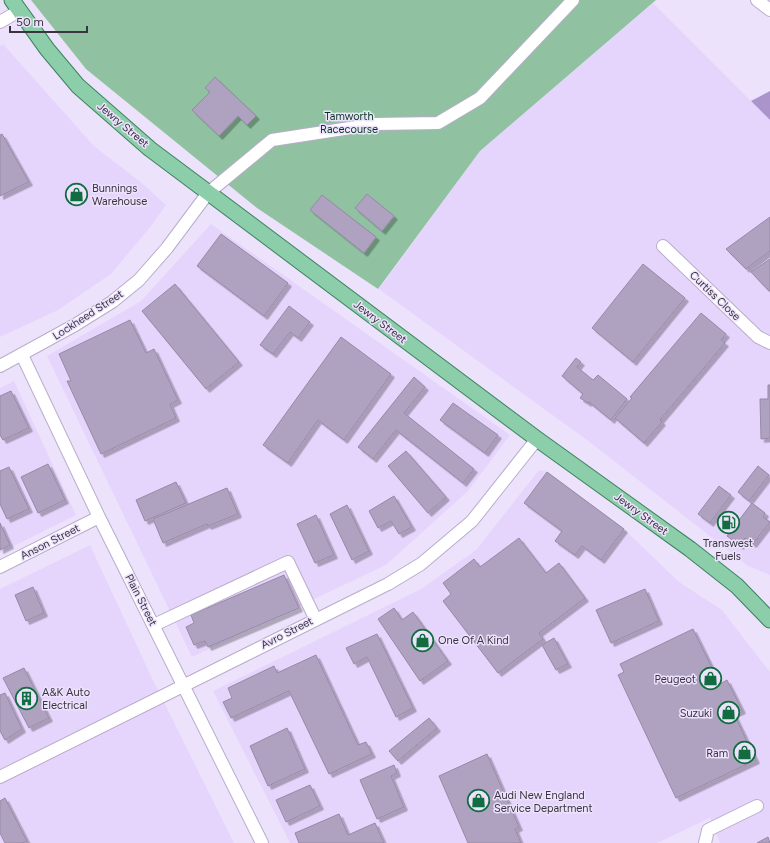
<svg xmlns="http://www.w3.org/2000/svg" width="770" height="843" viewBox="0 0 770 843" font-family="Figtree,sans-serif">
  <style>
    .built { fill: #e5d5fc }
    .green { fill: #90c2a1 }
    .water { fill: #ab93cb }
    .building { fill: #afa2c1; stroke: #9689a7; filter: url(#shadow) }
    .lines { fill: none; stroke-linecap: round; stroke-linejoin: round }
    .minor-casing { stroke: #b9accb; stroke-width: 14 }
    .major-casing { stroke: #3c835f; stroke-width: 17 }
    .minor { stroke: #fff; stroke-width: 12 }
    .major { stroke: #8bcea9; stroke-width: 15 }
    .labels { text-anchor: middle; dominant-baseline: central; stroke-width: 3; stroke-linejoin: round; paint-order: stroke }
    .park-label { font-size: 11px; fill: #03361d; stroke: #ede2fc }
    .street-label { font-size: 11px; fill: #393440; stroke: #ede2fc }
    .poi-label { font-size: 11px; fill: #393440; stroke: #ede2fc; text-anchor: start }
  </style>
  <defs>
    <filter id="shadow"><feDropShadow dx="3.5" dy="3.5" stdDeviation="0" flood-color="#0004"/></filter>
  </defs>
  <rect width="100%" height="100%" fill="#ede2fc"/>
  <path class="built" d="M653 3 770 120V575L748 566 591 443 379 289 480 151Z
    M3 44 94 146 143 184 166 205 151 226 111 274 58 310 0 337V46Z
    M211 224 510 435 468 491 386 565 192 657 47 356 141 301Z
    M14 381 76 515 0 553V388Z
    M539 470 547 472 624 529 679 582 722 610 770 672V843H720L710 818 657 843H290L213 691 421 589 476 550Z
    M90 545 151 676 234 843H0V589Z"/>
  <path class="green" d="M31 0H656L480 151 378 289 257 208 86 69Z"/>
  <path class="water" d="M770 91V120L751 101Z"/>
  <path class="building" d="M215 77 256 116 247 125 238 116 219 136 192 110 210 92 205 88Z
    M2 134 29 182 0 196V135Z
    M367 194 394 216 382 231 355 208Z
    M322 195 376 237 364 253 310 210Z
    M770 217V251L746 269 726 249Z
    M221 234 288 283 264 316 197 266Z
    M770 259V290L769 291 751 272Z
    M643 264 685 298 633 362 592 328Z
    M175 284 239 362 206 389 142 311Z
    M289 306 310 322 298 338 290 332 273 354 260 345Z
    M701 313 726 334 721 340 725 343 660 420 662 422 644 443 615 418 632 398 630 397Z
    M130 320 146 353 154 349 178 400 170 404 176 418 101 454 67 381H71L59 354Z
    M341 337 391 374 344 440 318 420 288 463 263 445Z
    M576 358 581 362 577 367 593 380 598 375 627 399 611 420 589 402 588 403 580 398 583 394 562 376Z
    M414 377 425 387 404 413 474 469 463 483 396 430 373 459 358 447Z
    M768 385H770V438L761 439 760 399H768Z
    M11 391 29 428 3 440 0 435V396Z
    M453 403 498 435 485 453 440 420Z
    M406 451 446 497 428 513 388 466Z
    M48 464 65 500 38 513 21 477Z
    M758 466 769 475 749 501 738 492Z
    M9 467 29 509 7 519 0 504V471Z
    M547 472 624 529 601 560 582 546 575 555 555 541 562 531 524 503Z
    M176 482 186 503 145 521 136 500Z
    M719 486 731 495 710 523 698 514Z
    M227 488 238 514 208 526 207 524 163 543 153 519Z
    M394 496 412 527 399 534 391 521 378 528 369 511Z
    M752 503 765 513 763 517 770 522 753 544 745 538 740 546 727 536Z
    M347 505 369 551 352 560 330 514Z
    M316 515 334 555 315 563 297 524Z
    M0 523 10 545 0 550Z
    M519 538 546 573 559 563 585 598 539 633 543 639 498 673 443 601 451 594 443 583 474 559 480 567Z
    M284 575 299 608 208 647 205 641 194 645 186 627 194 623 191 615Z
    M33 587 44 613 26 621 15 595Z
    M645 589 659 621 611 643 596 610Z
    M394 608 402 620 413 612 448 661 420 681 378 619Z
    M693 629 720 684 727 680 742 710 734 714 756 760 676 798 618 675 624 672 620 664Z
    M377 634 413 708 396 717 367 657 354 664 346 648Z
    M554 638 568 664 556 670 542 645Z
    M316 655 358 745 366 742 372 754 329 774 289 691 231 718 223 702 232 698 228 688 274 666 277 673Z
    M24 668 49 718 29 728 3 678Z
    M5 693 22 729 5 740 0 731V695Z
    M429 718 437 728 398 761 389 751Z
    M287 728 305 769 268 786 250 746Z
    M487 754 519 827 515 829 521 843H468L439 776Z
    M394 765 397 773 391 776 404 807 377 819 360 780Z
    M310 785 320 806 286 822 276 800Z
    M5 798 27 841 22 843H5L0 833V801Z
    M339 814 348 835 375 823 384 843H299L295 833Z
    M768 837 770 843H757Z"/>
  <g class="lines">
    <defs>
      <path id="minor" d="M757 0 770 10
        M0 22 19 11
        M663 246 758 337 770 343
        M22 355 99 517 262 843
        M0 366 75 325 112 302 139 280 167 248 208 193 272 140 376 124 438 123 480 98 573 0
        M0 567 99 517
        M154 625 288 562 315 618
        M0 777 388 584 421 564 472 521 537 439
        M705 843 708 830 757 806"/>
      <path id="major" d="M12 0 47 49 78 86 150 149 537 439 690 549 737 586 770 620"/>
    </defs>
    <use href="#minor" class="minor-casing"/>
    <use href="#major" class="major-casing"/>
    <use href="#minor" class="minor"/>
    <use href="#major" class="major"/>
  </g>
  <defs>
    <symbol id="shop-ring" viewBox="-11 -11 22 22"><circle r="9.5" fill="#ede2fc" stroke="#116c40" stroke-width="1.5"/><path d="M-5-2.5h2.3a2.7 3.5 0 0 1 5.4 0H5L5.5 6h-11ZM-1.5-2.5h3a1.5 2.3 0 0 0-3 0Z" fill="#116c40"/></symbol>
    <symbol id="fuel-ring" viewBox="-11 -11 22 22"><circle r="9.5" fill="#ede2fc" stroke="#116c40" stroke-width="1.5"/><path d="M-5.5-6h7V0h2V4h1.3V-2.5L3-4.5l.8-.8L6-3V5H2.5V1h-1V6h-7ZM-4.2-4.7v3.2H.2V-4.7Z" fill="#116c40"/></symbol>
    <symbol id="building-ring" viewBox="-11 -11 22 22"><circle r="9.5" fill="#ede2fc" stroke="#116c40" stroke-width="1.5"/><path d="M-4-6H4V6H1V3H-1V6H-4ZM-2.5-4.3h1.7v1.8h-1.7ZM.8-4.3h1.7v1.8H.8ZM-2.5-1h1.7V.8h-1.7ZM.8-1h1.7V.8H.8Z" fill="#116c40"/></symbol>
  </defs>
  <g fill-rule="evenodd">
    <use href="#shop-ring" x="64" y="182" width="25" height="25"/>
    <use href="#fuel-ring" x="716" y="510" width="25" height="25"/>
    <use href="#shop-ring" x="410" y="628" width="25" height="25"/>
    <use href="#shop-ring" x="698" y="666" width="25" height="25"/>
    <use href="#building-ring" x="14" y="686" width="25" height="25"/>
    <use href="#shop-ring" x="716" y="700" width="25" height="25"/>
    <use href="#shop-ring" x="732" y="740" width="25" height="25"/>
    <use href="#shop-ring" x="466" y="788" width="25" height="25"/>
  </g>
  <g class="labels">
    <g class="park-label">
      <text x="349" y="116">Tamworth<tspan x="349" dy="13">Racecourse</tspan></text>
    </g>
    <g class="street-label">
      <text transform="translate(123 125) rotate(40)">Jewry Street</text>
      <text transform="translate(715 296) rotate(44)">Curtiss Close</text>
      <text transform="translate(88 315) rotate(-33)">Lockheed Street</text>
      <text transform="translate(380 322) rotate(37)">Jewry Street</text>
      <text transform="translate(641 514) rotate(36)">Jewry Street</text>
      <text transform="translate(50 542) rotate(-27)">Anson Street</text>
      <text transform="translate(141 600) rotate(63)">Plain Street</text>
      <text transform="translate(287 633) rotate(-27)">Avro Street</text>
    </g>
    <g class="poi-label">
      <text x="92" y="188">Bunnings<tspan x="92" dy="13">Warehouse</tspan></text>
      <text x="728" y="543" text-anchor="middle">Transwest<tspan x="728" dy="13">Fuels</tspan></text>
      <text x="438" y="640">One Of A Kind</text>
      <text x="696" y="679" text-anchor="end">Peugeot</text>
      <text x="42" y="692">A&amp;K Auto<tspan x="42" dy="13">Electrical</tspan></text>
      <text x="712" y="713" text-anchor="end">Suzuki</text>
      <text x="728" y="753" text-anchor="end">Ram</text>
      <text x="494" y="795">Audi New England<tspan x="494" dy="13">Service Department</tspan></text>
    </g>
  </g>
  <path d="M10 26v6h77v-6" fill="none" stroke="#393440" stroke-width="2"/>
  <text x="16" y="26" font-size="12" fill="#393440" stroke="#ede2fc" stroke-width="3" paint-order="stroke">50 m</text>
</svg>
